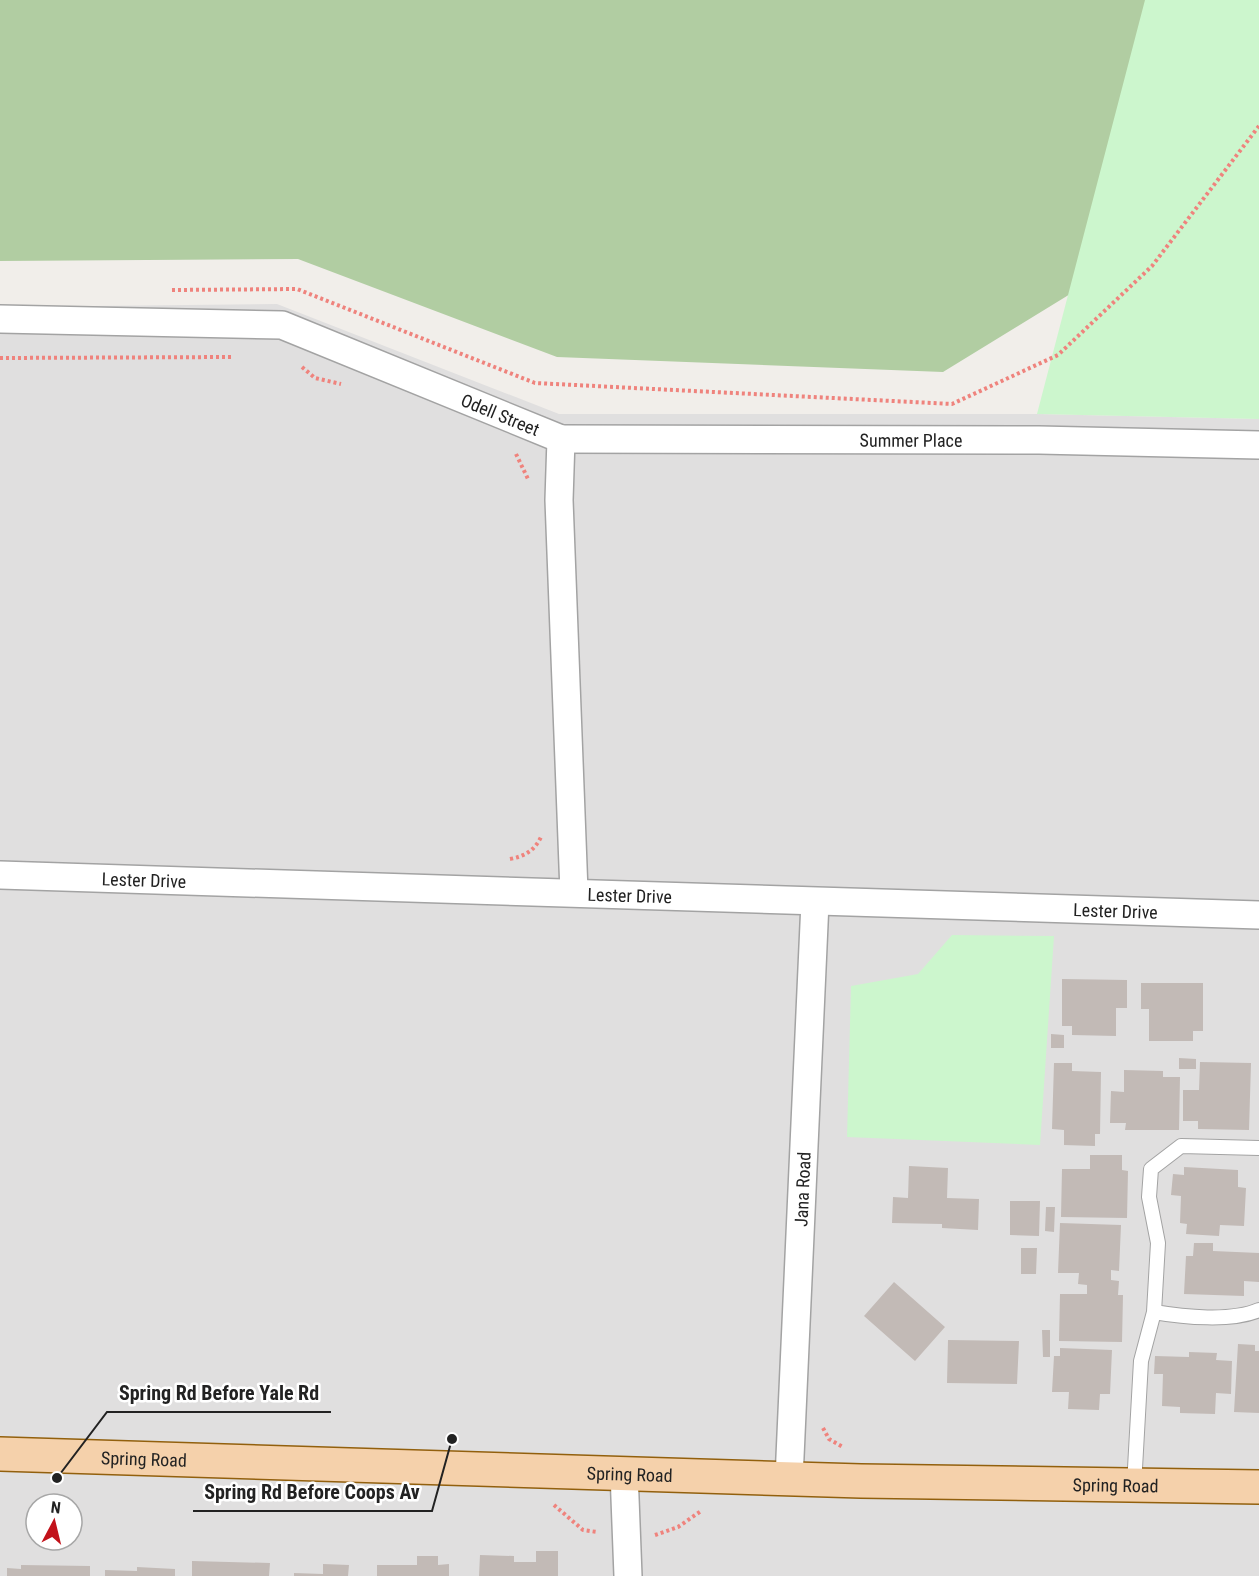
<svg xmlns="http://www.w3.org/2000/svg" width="1259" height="1576" viewBox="0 0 1259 1576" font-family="'Roboto Condensed',sans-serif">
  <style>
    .residential { fill: #e0dfdf; fill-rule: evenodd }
    .forest { fill: #b1cda2 }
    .park { fill: #ccf6cd }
    .building { fill: #c2bab6 }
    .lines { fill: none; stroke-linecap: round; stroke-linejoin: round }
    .lane-casing { stroke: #a3a3a3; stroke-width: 16 }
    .street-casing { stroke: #a3a3a3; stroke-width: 30 }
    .primary-casing { stroke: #92600d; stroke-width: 36 }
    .path { stroke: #ef837d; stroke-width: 4; stroke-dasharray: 3 3; stroke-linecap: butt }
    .lane { stroke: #fff; stroke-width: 14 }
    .street { stroke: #fff; stroke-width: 27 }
    .primary { stroke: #f5d1ab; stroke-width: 33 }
    .labels { text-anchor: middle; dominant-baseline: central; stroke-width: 5; stroke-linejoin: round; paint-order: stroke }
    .street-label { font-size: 18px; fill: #222; stroke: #fff }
    .leader { fill: none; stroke: #222; stroke-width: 2 }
    .callout-dot { fill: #222; stroke: #fff; stroke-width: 2 }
    .callout-label { font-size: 20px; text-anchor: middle; font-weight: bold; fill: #222; stroke: #fff; stroke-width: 5; stroke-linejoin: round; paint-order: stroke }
  </style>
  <rect width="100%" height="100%" fill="#f1eeea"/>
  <path class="residential" d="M277 304 559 414H1037L1259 419V1576H0V307ZM36 1504H72V1540H36Z"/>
  <path class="forest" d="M0 0H1166L1093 280 943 372 557 357 298 259 0 261Z"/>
  <path class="park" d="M1145 0H1259V419L1037 414Z
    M952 935 1054 936 1040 1145 847 1137 851 986 918 974Z"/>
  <path class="building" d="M1062 979 1127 980V1008H1116V1036L1072 1035V1026H1062Z
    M1141 983H1203V1031H1193V1041H1149V1009H1141Z
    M1051 1034 1064 1035V1048H1051Z
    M1179 1058 1196 1059V1069H1179Z
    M1200 1062 1251 1063 1249 1130 1198 1129V1121H1183V1090H1199Z
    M1054 1063H1072V1071L1101 1072 1100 1134H1095V1146L1064 1145V1130L1052 1129Z
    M1124 1070 1163 1071V1077H1180L1179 1130H1125L1126 1123H1110L1111 1091 1124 1092Z
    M1090 1155H1122V1170L1128 1171 1127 1218 1061 1217 1062 1169H1090Z
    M909 1166 948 1168 947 1198 979 1199 978 1230 942 1228V1224L892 1223 893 1197 908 1198Z
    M1184 1167 1238 1170V1187L1246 1188 1244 1226 1220 1225 1219 1236 1186 1234 1187 1224 1180 1223 1181 1196 1171 1195 1173 1174 1184 1175Z
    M1010 1201H1040L1039 1236 1010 1235Z
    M1046 1207H1055L1054 1232 1045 1231Z
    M1060 1223 1121 1225 1119 1271 1111 1270V1280L1119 1281 1118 1295H1123L1122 1342 1059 1341 1060 1294H1087V1285L1078 1284 1079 1273H1058Z
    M1194 1243H1213V1251L1259 1253V1282L1244 1281V1296L1184 1294 1186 1256H1193Z
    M1021 1248H1037L1036 1274H1021Z
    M894 1282 945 1327 915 1361 864 1316Z
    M1042 1330H1050V1357H1043Z
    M948 1340 1019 1341 1017 1384 947 1383Z
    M1238 1344 1255 1345V1351H1259V1413L1234 1412Z
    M1060 1348 1112 1350 1110 1394H1100L1099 1410 1068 1409 1069 1392H1052L1054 1356H1060Z
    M1189 1352 1217 1353 1216 1360 1232 1361 1231 1394 1216 1393 1215 1414 1180 1413V1407L1162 1406 1163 1374H1154L1155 1356 1189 1357Z
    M536 1551H558V1576H479L480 1555 514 1556V1562H536Z
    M417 1556H438V1565L449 1564V1576H377V1565H417Z
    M192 1561 270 1563 269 1576H192Z
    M323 1564 349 1565 348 1576H294V1573L323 1574Z
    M21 1565 90 1566V1576H7V1568L21 1569Z
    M137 1567 175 1569V1576H105V1570L137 1571Z"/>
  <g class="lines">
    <defs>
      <path id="lane" d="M1154 1312C1183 1317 1232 1322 1259 1310
        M1134 1486 1141 1361 1154 1312 1158 1243 1149 1197 1151 1169 1181 1146 1259 1148"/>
      <g id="street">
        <path id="s1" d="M0 319 282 325 561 439 559 500 574 892"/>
        <path id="s2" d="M561 439 1039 440 1259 445"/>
        <path id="s3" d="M0 875 1259 915"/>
        <path d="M624 1472 628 1576"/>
        <path id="s4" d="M789 1479 815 902"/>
      </g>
      <g id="primary">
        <path id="s5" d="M0 1454 861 1481 1259 1487"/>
      </g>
    </defs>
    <use href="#lane" class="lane-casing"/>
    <use href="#street" class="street-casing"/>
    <use href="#primary" class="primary-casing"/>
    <path class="path" d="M172 290 297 289 535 383 952 404 1058 355 1152 266 1259 126
      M0 358 233 357
      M302 367 315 378 341 384
      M516 454 528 479
      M510 859C525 856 534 851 541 837
      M823 1428 829 1439 843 1447
      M554 1505 583 1530 597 1532
      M655 1535 678 1527 701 1511"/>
    <use href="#lane" class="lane"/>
    <use href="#street" class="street"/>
    <use href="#primary" class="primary"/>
  </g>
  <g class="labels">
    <g class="street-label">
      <text stroke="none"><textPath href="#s1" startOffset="518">Odell Street</textPath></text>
      <text stroke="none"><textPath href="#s2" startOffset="350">Summer Place</textPath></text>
      <text stroke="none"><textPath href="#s3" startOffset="144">Lester Drive</textPath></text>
      <text stroke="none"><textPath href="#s3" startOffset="630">Lester Drive</textPath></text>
      <text stroke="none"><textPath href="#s3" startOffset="1116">Lester Drive</textPath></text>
      <text stroke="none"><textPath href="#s4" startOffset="290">Jana Road</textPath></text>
      <text stroke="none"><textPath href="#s5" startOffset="144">Spring Road</textPath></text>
      <text stroke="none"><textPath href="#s5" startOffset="630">Spring Road</textPath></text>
      <text stroke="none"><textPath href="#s5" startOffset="1116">Spring Road</textPath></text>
    </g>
  </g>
  <path class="leader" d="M57 1478L107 1412H331M452 1439L432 1511H193"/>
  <g class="callout-dot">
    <circle cx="57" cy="1478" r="6"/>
    <circle cx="452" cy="1439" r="6"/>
  </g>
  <g class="callout-label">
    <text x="219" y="1400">Spring Rd Before Yale Rd</text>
    <text x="312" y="1499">Spring Rd Before Coops Av</text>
  </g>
  <g transform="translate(54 1522) rotate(7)"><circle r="28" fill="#ffffff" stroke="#a7a7a7" stroke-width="1.5"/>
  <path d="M0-4.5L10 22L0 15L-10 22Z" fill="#c2121a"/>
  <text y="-9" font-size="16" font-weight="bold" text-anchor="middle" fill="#222222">N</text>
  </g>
</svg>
